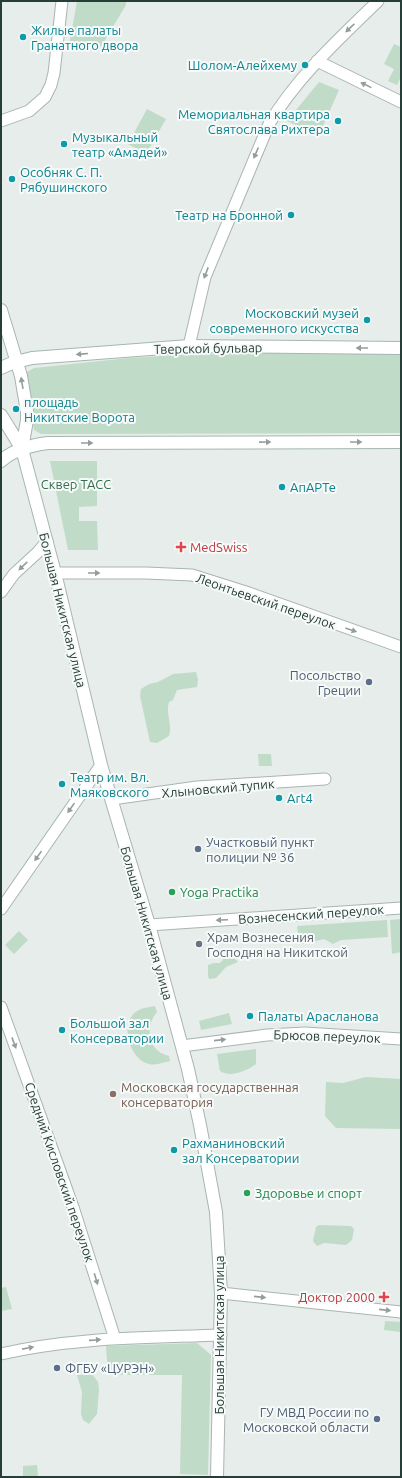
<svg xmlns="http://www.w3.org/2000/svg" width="402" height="1478" viewBox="0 0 402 1478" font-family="Ubuntu,sans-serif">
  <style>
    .green { fill: #c1dbc9 }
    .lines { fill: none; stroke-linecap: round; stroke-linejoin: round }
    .minor-casing { stroke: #a9b5b1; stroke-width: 13 }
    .tertiary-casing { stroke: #a9b5b1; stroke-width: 14 }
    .secondary-casing { stroke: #a5b7b2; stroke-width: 14 }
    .minor { stroke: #fff; stroke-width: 11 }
    .tertiary { stroke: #fff; stroke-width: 12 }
    .secondary { stroke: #fff; stroke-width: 12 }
    .oneway { fill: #939e9c }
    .culture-dot { fill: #0f9aa8; stroke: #f6faf8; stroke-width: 1.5 }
    .health-dot { fill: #e0444e; stroke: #f6faf8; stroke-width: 1.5 }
    .service-dot { fill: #5c6f8a; stroke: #f6faf8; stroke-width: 1.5 }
    .leisure-dot { fill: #2e9e5b; stroke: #f6faf8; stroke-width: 1.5 }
    .worship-dot { fill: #6b7280; stroke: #f6faf8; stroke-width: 1.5 }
    .education-dot { fill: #8d6e63; stroke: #f6faf8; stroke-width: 1.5 }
    .labels { text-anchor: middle; stroke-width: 4; stroke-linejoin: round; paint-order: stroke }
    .culture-label { font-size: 13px; fill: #0d838f; stroke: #f6faf8; text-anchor: start }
    .street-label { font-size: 13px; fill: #273d38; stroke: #f6faf8 }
    .park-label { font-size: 13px; fill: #356f4e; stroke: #f6faf8 }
    .health-label { font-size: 13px; fill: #be3a42; stroke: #f6faf8; text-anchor: start }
    .service-label { font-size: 13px; fill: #4e5e75; stroke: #f6faf8; text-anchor: end }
    .leisure-label { font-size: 13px; fill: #27864d; stroke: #f6faf8; text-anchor: start }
    .worship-label { font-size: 13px; fill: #5b616d; stroke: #f6faf8; text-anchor: start }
    .education-label { font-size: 13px; fill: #785e54; stroke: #f6faf8; text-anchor: start }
  </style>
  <rect width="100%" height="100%" fill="#e6edea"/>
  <path class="green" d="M77,1H126V5L99,50L69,46Z
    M394,44L401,47V77L397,85L388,81L394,69L384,64Z
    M319,82L339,90L319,135L287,121Z
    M147,109L166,119L146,154L128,144Z
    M260,353L401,354V433L41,434L34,430L26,376L27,372L34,368L129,358L176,355Z
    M50,461H97V506L79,507V521H97L98,550H68Z
    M196,672L198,680L197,687L177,690L173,700L169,702C165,713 173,725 169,736L157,743L150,742L140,696L141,689L149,684L158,682L173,674Z
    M258,754H271L272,766H259Z
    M401,919V952L392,954L390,920Z
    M387,920L388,937L341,940L333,944L324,939L302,944L299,943L297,926Z
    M19,931L28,940L14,954L5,945Z
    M222,955C228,956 235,957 238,962L226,967L216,978L209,979L208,976V965L214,963H220L223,960Z
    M155,1006L157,1012C144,1027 148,1052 169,1056L170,1061C164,1062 155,1066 149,1064C129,1060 119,1022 137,1011C142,1008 150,1007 155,1006Z
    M229,1013L232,1024L201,1030L199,1021Z
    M256,1049V1064C247,1071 230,1078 220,1071L217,1054Z
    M366,1077L401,1079V1129L336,1128L325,1116L326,1082L343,1083Z
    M319,1225L351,1226L354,1229L352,1240L346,1245L324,1243L317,1246L313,1241L316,1227Z
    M6,1287L12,1309L1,1311V1288Z
    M385,1321L401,1322V1332L384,1330Z
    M197,1343L211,1355L208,1475L180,1474L182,1375H108L106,1346Z
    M92,1374L98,1382L99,1389L97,1414L89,1424L83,1420L81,1414L82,1392L77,1375Z
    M37,1465L38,1477H23V1466Z"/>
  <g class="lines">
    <defs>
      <path id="minor" d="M317,61L401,102
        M1,121L29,111L45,97L51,85L54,73L62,1
        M189,346L205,277L269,124C297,77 339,39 378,1
        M55,573H146L192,575L249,593L401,647
        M1,592L14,574L38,552L47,541
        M112,799L197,787L325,779
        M1,909L101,765
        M149,925L401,908
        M1,1007L73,1207L115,1339
        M182,1046L267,1035L305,1033L401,1039
        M221,1293L401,1312
        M1,1354C73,1337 147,1338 221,1335"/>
      <path id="tertiary" d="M1,310L21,376L27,412V420L22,449
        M1,415L22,449L55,573L101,765L149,925L188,1069L200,1125L216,1212L221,1293L217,1477"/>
      <path id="secondary" d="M1,368L12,363L32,358L189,346L401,348
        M1,461C13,450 32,445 48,443L401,442"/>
    </defs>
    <use href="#minor" class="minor-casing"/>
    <use href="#tertiary" class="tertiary-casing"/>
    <use href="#secondary" class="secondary-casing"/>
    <use href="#minor" class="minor"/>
    <use href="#tertiary" class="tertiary"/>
    <use href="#secondary" class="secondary"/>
  </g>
  <defs><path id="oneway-solid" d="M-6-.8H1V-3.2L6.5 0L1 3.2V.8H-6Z"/></defs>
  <g class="oneway">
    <use href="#oneway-solid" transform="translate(350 28) rotate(137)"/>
    <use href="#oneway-solid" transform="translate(366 85) rotate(-154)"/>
    <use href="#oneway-solid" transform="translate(256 153) rotate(113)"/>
    <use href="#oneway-solid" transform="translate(206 273) rotate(111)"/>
    <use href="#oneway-solid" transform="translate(362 348) rotate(-180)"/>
    <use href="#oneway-solid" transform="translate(82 354) rotate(175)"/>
    <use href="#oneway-solid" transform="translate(22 383) rotate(-100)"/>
    <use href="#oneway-solid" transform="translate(265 442) rotate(-1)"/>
    <use href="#oneway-solid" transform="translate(356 442)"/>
    <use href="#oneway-solid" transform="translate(87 443)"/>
    <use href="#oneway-solid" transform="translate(23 566) rotate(136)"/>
    <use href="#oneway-solid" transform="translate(94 573)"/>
    <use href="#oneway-solid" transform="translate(351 630) rotate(19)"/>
    <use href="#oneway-solid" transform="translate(71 808) rotate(125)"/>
    <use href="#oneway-solid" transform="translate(38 856) rotate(125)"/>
    <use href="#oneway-solid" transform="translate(222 920) rotate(177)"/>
    <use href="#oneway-solid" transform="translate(220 1040) rotate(-6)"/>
    <use href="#oneway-solid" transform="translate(14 1043) rotate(70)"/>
    <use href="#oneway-solid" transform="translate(96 1279) rotate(73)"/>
    <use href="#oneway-solid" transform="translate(260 1297) rotate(6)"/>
    <use href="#oneway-solid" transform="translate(385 1310) rotate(6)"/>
    <use href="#oneway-solid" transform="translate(95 1340) rotate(-4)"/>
    <use href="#oneway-solid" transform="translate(28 1348) rotate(-11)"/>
  </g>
  <g class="culture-dot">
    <circle cx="23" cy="37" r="4"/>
    <circle cx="305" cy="65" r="4"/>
    <circle cx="338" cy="121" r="4"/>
    <circle cx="64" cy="144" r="4"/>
    <circle cx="12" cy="179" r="4"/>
    <circle cx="291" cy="215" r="4"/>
    <circle cx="367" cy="320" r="4"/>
    <circle cx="16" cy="409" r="4"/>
    <circle cx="282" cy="487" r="4"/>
    <circle cx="62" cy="784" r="4"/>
    <circle cx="279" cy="798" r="4"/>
    <circle cx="250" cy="1016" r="4"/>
    <circle cx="62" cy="1030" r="4"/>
    <circle cx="174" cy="1150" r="4"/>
  </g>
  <g class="health-dot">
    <path d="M179 541h4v4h4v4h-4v4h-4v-4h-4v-4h4z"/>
    <path d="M382 1291h4v4h4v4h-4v4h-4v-4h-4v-4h4z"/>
  </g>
  <g class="service-dot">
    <circle cx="369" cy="682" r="4"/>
    <circle cx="198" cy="849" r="4"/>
    <circle cx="57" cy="1368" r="4"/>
    <circle cx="377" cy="1419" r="4"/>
  </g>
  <g class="leisure-dot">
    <circle cx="172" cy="892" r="4"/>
    <circle cx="247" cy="1193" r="4"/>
  </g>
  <circle class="worship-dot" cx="199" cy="944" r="4"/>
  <circle class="education-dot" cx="113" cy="1094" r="4"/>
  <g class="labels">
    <g class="culture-label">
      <text x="31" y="35">Жилые палаты<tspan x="31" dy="15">Гранатного двора</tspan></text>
      <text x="297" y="70" text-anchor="end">Шолом-Алейхему</text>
      <text x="330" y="119" text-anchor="end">Мемориальная квартира<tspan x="330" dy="15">Святослава Рихтера</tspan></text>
      <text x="72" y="142">Музыкальный<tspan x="72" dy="15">театр «Амадей»</tspan></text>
      <text x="20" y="177">Особняк С. П.<tspan x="20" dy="15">Рябушинского</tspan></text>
      <text x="283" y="220" text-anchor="end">Театр на Бронной</text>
      <text x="359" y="318" text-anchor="end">Московский музей<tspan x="359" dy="15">современного искусства</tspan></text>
      <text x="24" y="407">площадь<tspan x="24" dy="15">Никитские Ворота</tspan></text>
      <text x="290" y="492">АпАРТе</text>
      <text x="70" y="782">Театр им. Вл.<tspan x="70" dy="15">Маяковского</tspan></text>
      <text x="287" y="803">Art4</text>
      <text x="258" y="1021">Палаты Арасланова</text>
      <text x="70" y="1028">Большой зал<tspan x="70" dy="15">Консерватории</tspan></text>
      <text x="182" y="1148">Рахманиновский<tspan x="182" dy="15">зал Консерватории</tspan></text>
    </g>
    <g class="street-label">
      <text transform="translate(208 348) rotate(-1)" y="5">Тверской бульвар</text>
      <text transform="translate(266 601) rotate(19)" y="5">Леонтьевский переулок</text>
      <text transform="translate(63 610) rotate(76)" y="5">Большая Никитская улица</text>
      <text transform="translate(218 788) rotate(-5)" y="5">Хлыновский тупик</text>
      <text transform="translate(311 914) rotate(-4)" y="5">Вознесенский переулок</text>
      <text transform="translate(147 923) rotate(74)" y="5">Большая Никитская улица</text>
      <text transform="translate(327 1036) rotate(2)" y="5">Брюсов переулок</text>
      <text transform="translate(60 1172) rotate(71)" y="5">Средний Кисловский переулок</text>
      <text transform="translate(219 1335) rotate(-90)" y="5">Большая Никитская улица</text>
    </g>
    <g class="park-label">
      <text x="76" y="489">Сквер ТАСС</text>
    </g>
    <g class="health-label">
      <text x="190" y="552">MedSwiss</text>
      <text x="375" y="1302" text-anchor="end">Доктор 2000</text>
    </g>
    <g class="service-label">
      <text x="361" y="680">Посольство<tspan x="361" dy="15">Греции</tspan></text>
      <text x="206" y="847" text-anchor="start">Участковый пункт<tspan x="206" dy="15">полиции № 36</tspan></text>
      <text x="65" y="1373" text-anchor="start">ФГБУ «ЦУРЭН»</text>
      <text x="369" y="1417">ГУ МВД России по<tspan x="369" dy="15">Московской области</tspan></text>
    </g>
    <g class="leisure-label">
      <text x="180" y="897">Yoga Practika</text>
      <text x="255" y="1198">Здоровье и спорт</text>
    </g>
    <g class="worship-label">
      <text x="207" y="942">Храм Вознесения<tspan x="207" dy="15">Господня на Никитской</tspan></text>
    </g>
    <g class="education-label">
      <text x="121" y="1092">Московская государственная<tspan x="121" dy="15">консерватория</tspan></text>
    </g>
  </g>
  <rect width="402" height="1478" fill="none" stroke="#273d38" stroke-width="4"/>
</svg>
